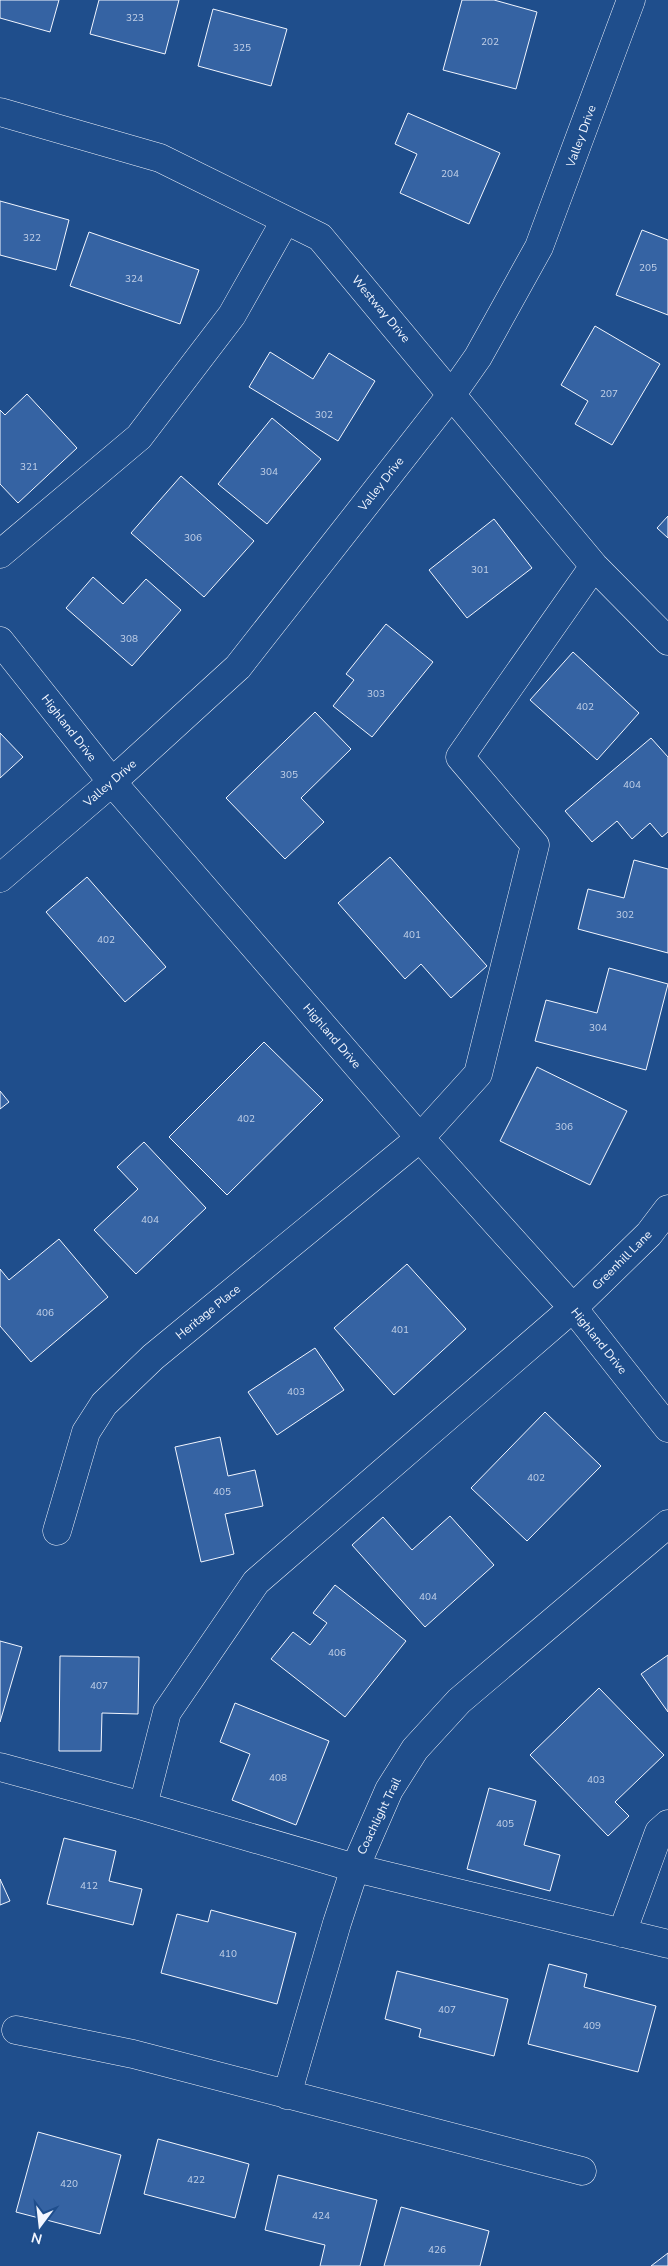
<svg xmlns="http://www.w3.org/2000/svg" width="668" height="2266" viewBox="0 0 668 2266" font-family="'Nunito Sans',sans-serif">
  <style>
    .building { fill: #3563a3; stroke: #f2f6ff }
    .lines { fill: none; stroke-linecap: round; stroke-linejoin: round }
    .minor-casing { stroke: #f2f6ff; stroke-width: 29 }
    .minor { stroke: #1f4e8c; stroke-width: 28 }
    .labels { text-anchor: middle; stroke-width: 4; stroke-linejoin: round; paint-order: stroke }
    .number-label { font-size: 10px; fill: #c3d1e8 }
    .street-label { font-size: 12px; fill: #f2f6ff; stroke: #1f4e8c }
  </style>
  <rect width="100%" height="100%" fill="#1f4e8c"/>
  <path class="building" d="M0,0H59L50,32L0,18Z
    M99,0H179L165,54L90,34Z
    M462,0H494L537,12L516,89L443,70Z
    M213,9L287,29L271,86L198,66Z
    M408,113L500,153L469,224L400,193L417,154L395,144Z
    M0,201L69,220L56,270L0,255Z
    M642,230L668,240V315L616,295Z
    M89,232L199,270L180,324L70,286Z
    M595,326L660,364L612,445L575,424L588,401L561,385Z
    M270,352L313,379L329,353L375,381L338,441L249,387Z
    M27,394L77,448L18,503L0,484V410L5,415Z
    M272,418L321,459L267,524L218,484Z
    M181,476L254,541L204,597L131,533Z
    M668,516V538L657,528Z
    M494,519L532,568L467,618L429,570Z
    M93,577L123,604L146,579L181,610L132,666L66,608Z
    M386,624L433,662L372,737L333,706L354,680L346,674Z
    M573,652L639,713L597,760L530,700Z
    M315,712L351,749L301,798L324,822L285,859L226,798Z
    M0,733L23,757L0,778Z
    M651,738L668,757V832L662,837L650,823L632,839L617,821L592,842L565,811Z
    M390,857L487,966L451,998L421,964L405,979L338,903Z
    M634,860L668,869V953L578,929L588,889L624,898Z
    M87,877L166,967L125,1002L46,912Z
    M609,968L668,984L646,1070L535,1041L546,1000L597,1013Z
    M264,1042L323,1100L227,1195L169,1137Z
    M537,1067L627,1111L590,1185L500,1141Z
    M0,1091L9,1102L0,1109Z
    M144,1142L206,1208L136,1274L94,1230L138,1189L117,1167Z
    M59,1239L108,1297L31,1362L0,1326V1269L9,1280Z
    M407,1264L466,1329L394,1395L334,1328Z
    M315,1348L344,1390L277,1435L248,1392Z
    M545,1412L601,1466L527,1541L471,1488Z
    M220,1437L228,1476L255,1470L263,1506L225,1514L234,1554L201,1562L175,1447Z
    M450,1516L494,1565L425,1627L352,1545L383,1517L412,1550Z
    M335,1585L406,1641L345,1717L271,1659L293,1632L310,1645L327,1623L313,1613Z
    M0,1641L22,1647L0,1722Z
    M668,1655V1712L641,1674Z
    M60,1656L139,1657L138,1714L102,1713L101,1751H59Z
    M599,1688L664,1755L615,1802L629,1816L608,1836L530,1755Z
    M235,1703L329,1741L296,1825L232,1800L250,1754L220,1742Z
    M489,1788L536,1801L524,1845L560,1855L550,1891L467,1869Z
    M64,1838L116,1851L109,1881L142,1889L133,1925L47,1904Z
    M0,1879L10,1901L0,1905Z
    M211,1910L296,1933L277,2004L161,1973L177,1914L208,1922Z
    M549,1964L587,1974L584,1987L656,2006L638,2072L528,2044Z
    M397,1971L508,1999L494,2056L419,2037L421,2029L385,2019Z
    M38,2132L121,2155L100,2234L16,2212Z
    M158,2139L249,2164L235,2218L144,2194Z
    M278,2175L377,2200L360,2266H320L325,2245L265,2230Z
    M401,2207L489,2231L480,2266H384Z
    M668,2253V2266H651Z"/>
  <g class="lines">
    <defs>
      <path id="minor" d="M0,112L160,158L320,237L594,566L668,641
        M0,554L139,437L232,315L285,221
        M0,641L112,782L420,1138L573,1308L668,1428
        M0,878L112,782L238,667L452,394L478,357L539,247L631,0
        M57,1531L86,1432L104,1404L153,1357L420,1138L478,1074L535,845L460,757L594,566
        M0,1767L143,1806L167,1712L256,1582L573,1308L649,1234L668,1209
        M143,1806L355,1868L668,1944
        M622,1933L659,1832L668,1824
        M16,2030L133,2054L582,2171
        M287,2095L337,1923L355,1868L389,1790L415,1749L459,1701L668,1524"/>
    </defs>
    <use href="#minor" class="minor-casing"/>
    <use href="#minor" class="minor"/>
  </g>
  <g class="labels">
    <g class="number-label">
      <text x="135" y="21">323</text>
      <text x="490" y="45">202</text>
      <text x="242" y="51">325</text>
      <text x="450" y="177">204</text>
      <text x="32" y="241">322</text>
      <text x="648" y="271">205</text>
      <text x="134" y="282">324</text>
      <text x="609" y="397">207</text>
      <text x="324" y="418">302</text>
      <text x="29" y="470">321</text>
      <text x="269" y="475">304</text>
      <text x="193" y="541">306</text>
      <text x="480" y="573">301</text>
      <text x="129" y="642">308</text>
      <text x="376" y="697">303</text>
      <text x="585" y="710">402</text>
      <text x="289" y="778">305</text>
      <text x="632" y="788">404</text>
      <text x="625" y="918">302</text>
      <text x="412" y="938">401</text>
      <text x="106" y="943">402</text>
      <text x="598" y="1031">304</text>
      <text x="246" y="1122">402</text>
      <text x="564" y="1130">306</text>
      <text x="150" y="1223">404</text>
      <text x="45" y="1316">406</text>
      <text x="400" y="1333">401</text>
      <text x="296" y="1395">403</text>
      <text x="536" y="1481">402</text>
      <text x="222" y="1495">405</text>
      <text x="428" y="1600">404</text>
      <text x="337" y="1656">406</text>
      <text x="99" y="1689">407</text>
      <text x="278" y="1781">408</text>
      <text x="596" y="1783">403</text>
      <text x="505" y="1827">405</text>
      <text x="89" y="1889">412</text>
      <text x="228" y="1957">410</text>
      <text x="447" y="2013">407</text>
      <text x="592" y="2029">409</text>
      <text x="196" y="2183">422</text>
      <text x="69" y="2187">420</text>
      <text x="321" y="2219">424</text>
      <text x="437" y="2253">426</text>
    </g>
    <g class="street-label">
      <text transform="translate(581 136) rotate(-70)" y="4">Valley Drive</text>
      <text transform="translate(381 309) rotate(50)" y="4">Westway Drive</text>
      <text transform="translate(381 484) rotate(-52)" y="4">Valley Drive</text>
      <text transform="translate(69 728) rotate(52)" y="4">Highland Drive</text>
      <text transform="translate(110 783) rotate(-41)" y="4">Valley Drive</text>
      <text transform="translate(332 1036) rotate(49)" y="4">Highland Drive</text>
      <text transform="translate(622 1260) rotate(-45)" y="4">Greenhill Lane</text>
      <text transform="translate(208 1312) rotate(-39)" y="4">Heritage Place</text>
      <text transform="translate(599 1341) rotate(51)" y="4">Highland Drive</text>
      <text transform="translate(379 1816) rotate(-64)" y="4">Coachlight Trail</text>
    </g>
  </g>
  <g transform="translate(40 2226) rotate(195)" stroke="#1f4e8c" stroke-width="4" paint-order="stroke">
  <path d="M0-4L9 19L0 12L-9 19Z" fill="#f2f6ff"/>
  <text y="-8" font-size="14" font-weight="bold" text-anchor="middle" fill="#f2f6ff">N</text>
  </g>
</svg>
